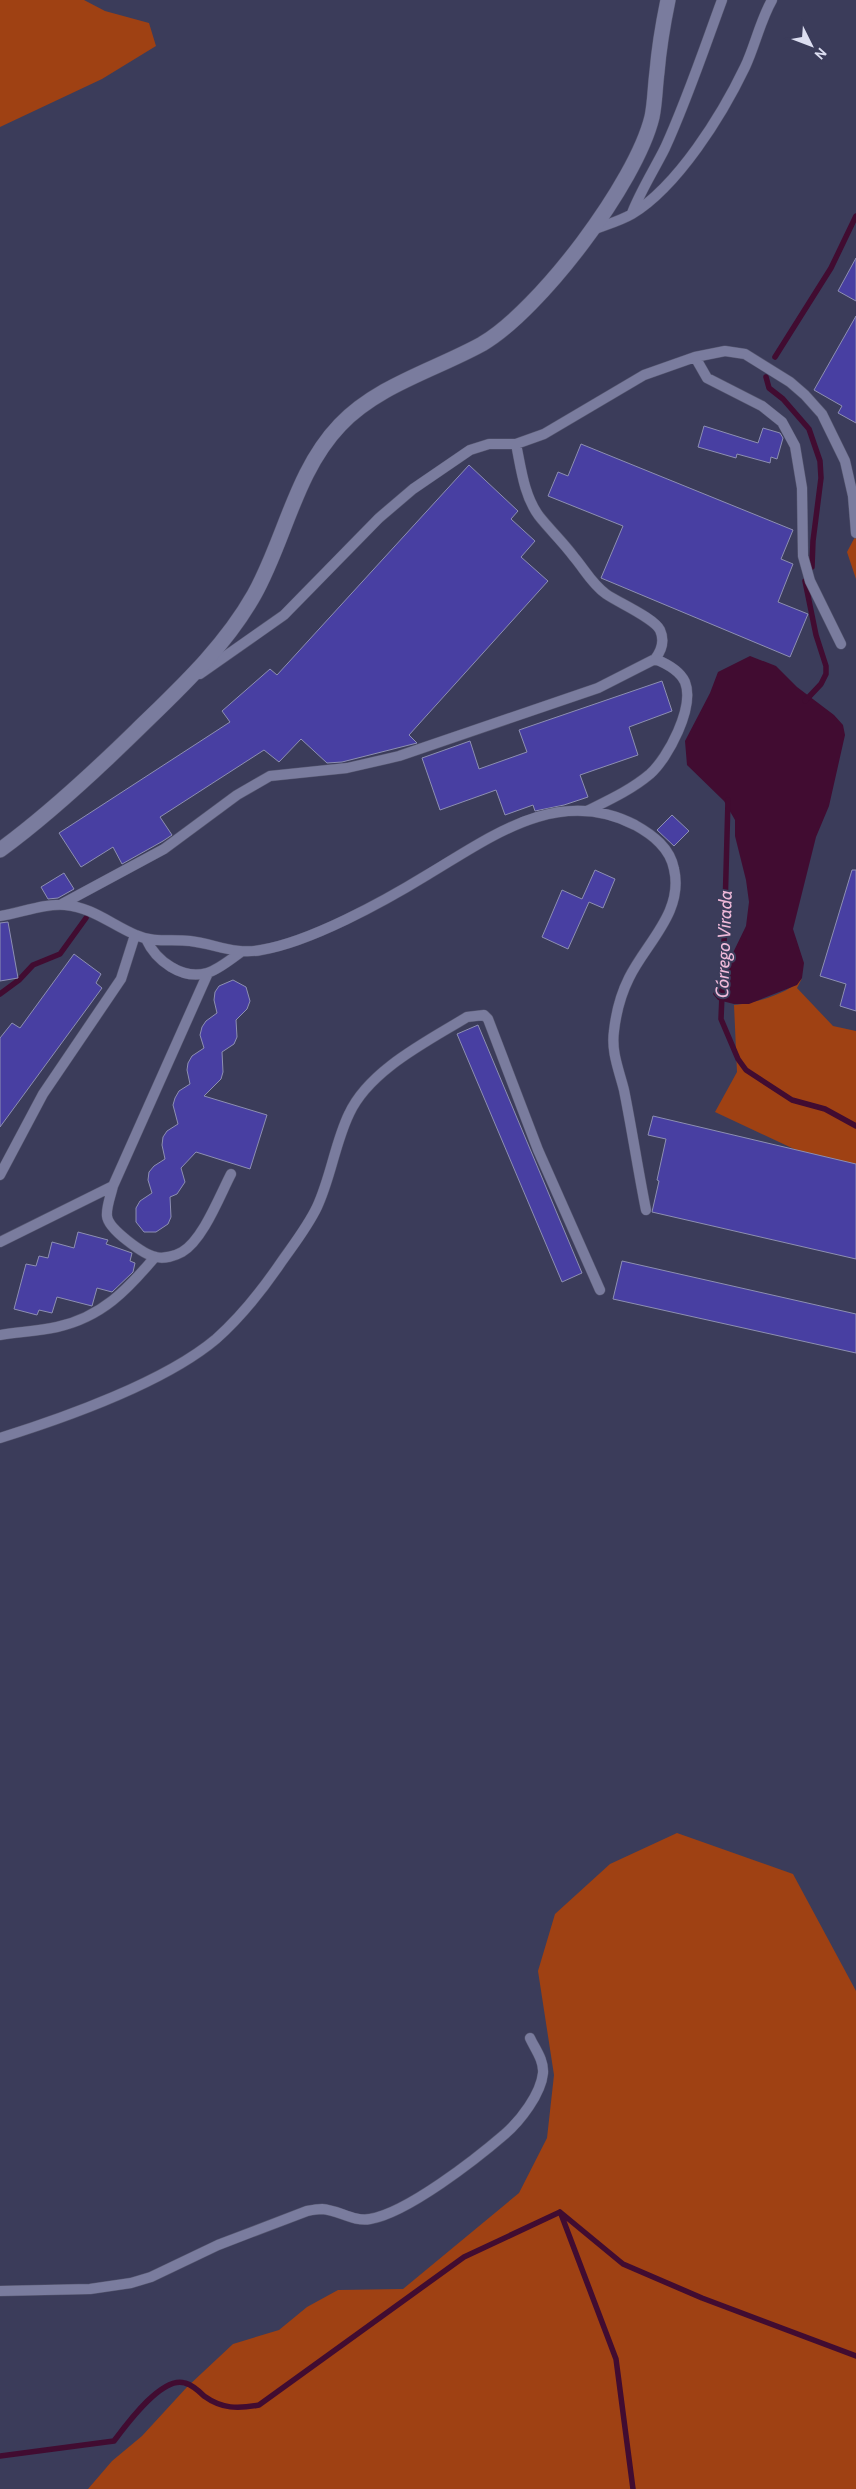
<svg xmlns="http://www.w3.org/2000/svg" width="856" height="2489" viewBox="0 0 856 2489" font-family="Cabin,sans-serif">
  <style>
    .green { fill: #9f4113 }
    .water { fill: #410c31 }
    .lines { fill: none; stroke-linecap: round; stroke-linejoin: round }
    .stream { stroke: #410c31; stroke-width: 5.5 }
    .building { fill: #483fa2; stroke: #8d8fb2 }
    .service-casing { stroke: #565770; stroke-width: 11 }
    .tertiary-casing { stroke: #565770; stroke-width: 16 }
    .service { stroke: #7a7c9e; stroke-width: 10 }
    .tertiary { stroke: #7a7c9e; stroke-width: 15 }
    .labels { text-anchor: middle; stroke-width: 4; stroke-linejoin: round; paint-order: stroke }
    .water-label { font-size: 18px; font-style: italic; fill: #f0bada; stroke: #3b3c5a }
  </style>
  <rect width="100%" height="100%" fill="#3b3c5a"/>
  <path class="green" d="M0,0H84L105,11L149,23L156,46L102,79L0,127Z
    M856,535V579L847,552Z
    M802,978L797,988L833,1026L856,1031V1178L715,1112L737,1072L734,1005C753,1004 791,993 802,978Z
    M677,1833L793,1874L856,1991V2489H88L112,2461L142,2436L187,2387L233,2344L279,2330L307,2307L338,2290L403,2289L519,2193L547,2138L554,2075L538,1971L555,1914L610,1864Z"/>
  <path class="water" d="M750,656L776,666L797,687L834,715L843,725L845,735L829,806L816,837L793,929L804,963L802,978L797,985L749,1004H734L718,1000L713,994L746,926L749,902L746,880L735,836V820L724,801L687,765L685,741L710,693L718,672Z"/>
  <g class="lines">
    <path class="stream" d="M775,357L831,268L856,216
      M766,377L769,388L783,399L809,429L820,461L821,478L813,541L812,567
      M805,701L821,684L826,674V666L816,635L805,581
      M723,981L728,800
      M0,994L19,980L33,965L60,954L86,918
      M722,995L721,1019L738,1059L746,1070L792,1100L825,1109L856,1126
      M560,2212L623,2264L702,2298L856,2356
      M561,2214L616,2359L633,2489
      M0,2456L114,2441C126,2425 162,2375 185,2383C192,2385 199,2391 204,2396C222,2409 238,2409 259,2405L464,2257L560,2212"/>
  </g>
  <path class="building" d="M856,258V301L838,291Z
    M856,316V423L838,413L842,406L814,390Z
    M704,426L758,443L763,428L780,433L783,438L777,459L771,457L770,463L737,454L736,458L698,447Z
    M581,444L793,530L781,559L793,564L778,602L808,614L790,657L601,578L623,526L548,496L558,472L568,476Z
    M469,465L518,511L511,519L535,541L521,557L548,581L409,735L417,743L342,762L327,763L301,739L279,762L264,750L160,817L172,835L163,841L122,864L113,847L81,867L59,833L230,722L222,711L270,669L277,675Z
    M662,681L672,711L629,727L638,755L580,775L588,797L564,805L535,811L533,805L505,815L496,790L440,810L422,758L470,741L479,769L527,752L519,730Z
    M672,815L689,831L674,846L657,830Z
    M595,870L615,879L603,908L589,902L568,949L542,937L562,890L582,899Z
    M852,870H856V1011L840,1006L846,984L820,976Z
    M64,873L74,889L58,898L48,899L41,887Z
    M8,922L18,978L0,981V923Z
    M74,954L101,974L96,983L102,988L0,1127V1038L12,1023L20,1028Z
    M233,980L246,987L250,1001L247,1009L236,1020L237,1037L234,1044L222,1052L223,1072L221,1079L204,1096L267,1115L250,1169L196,1152L181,1168L185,1182L177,1194L170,1197L171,1217L168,1224L156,1232H144L136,1222V1208L140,1201L152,1193L148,1180L149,1172L154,1166L165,1159L162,1145L163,1137L167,1131L178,1124L173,1105L175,1098L179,1091L190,1084L187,1070L188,1063L192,1056L204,1048L200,1035L202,1027L206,1021L217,1013L214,1000L215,992L219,986Z
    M478,1025L582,1273L562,1282L457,1034Z
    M653,1116L856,1164V1259L652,1212L659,1181L657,1180L666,1139L648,1135Z
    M78,1232L108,1240L106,1244L132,1253L130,1261L135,1263L133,1272L112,1292L97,1288L92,1306L57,1297L52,1313L39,1310L37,1315L14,1309L26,1264L36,1266L39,1256L48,1258L52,1242L74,1248Z
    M622,1261L856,1314V1353L613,1299Z"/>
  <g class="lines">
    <defs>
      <path id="service" d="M632,213C641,190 654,170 665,148C687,100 704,49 722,0
        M593,230C605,225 620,221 632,214C678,186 722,115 745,67C755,46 760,21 772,0
        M695,357L707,378L762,406L782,422L795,446L802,488L803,556L810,581L841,644
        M200,674L284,615L379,518L413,489L470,450L489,444H516L544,434L644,375L695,357L725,351L745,354L790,382L805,395L822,414L845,461L853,496L856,533
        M587,811C609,800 631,790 650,774C668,758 695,707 685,682C680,671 665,663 655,659
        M62,904L164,849L237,795L270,776L347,768L399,756L598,688L655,659C662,650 665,641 660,630C654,618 619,603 606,594C592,584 585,570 574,557C563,542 550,530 539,516C524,496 521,468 516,444
        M0,916C20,913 45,903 65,905C92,907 112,925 136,935C153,943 172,939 190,941C215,944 235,955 261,950C310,942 383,902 427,875C491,837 558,785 635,825C653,835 670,848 674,869C684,912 646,943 629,978C621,994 616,1013 614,1031C611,1052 619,1070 624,1090C632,1130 638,1170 646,1210
        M146,939C156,961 182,980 207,973C218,970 231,959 241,952
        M208,973L113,1186C111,1195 106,1207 107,1216C108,1229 144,1255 156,1257C164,1259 175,1256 182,1252C203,1240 220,1195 231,1174
        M0,1175L43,1094L121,979L135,935
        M0,1242L113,1186
        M0,1335C19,1332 38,1331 57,1327C102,1317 127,1290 155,1257
        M0,1438C64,1418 165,1382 216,1339C242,1316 263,1289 282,1261C294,1244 308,1226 317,1207C331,1177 335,1143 349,1114C369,1070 428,1041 467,1017L484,1015L488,1019L538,1150L600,1290
        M0,2291L90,2289L131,2283L151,2277L218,2245L307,2211C312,2210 317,2209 322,2209C339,2210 353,2222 370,2219C407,2213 476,2159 505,2134C520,2121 541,2094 543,2073C544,2060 535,2049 530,2038"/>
      <path id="tertiary" d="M0,850C48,815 93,773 136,731C179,689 224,648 254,595C285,540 295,472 340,425C378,385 435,370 482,344C540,310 636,183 652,117C655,103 655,87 657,72C659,48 663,24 668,0"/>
    </defs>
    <use href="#service" class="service-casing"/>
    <use href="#tertiary" class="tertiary-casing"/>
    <use href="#service" class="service"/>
    <use href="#tertiary" class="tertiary"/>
  </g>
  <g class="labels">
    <g class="water-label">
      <text transform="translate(724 944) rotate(-88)" y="6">Córrego Virada</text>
    </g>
  </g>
  <g transform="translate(811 45) rotate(132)" stroke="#3b3c5a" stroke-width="4" paint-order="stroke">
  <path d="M0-4L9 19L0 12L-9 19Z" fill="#dcdef1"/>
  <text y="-8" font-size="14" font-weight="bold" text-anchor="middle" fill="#dcdef1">N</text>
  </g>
</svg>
